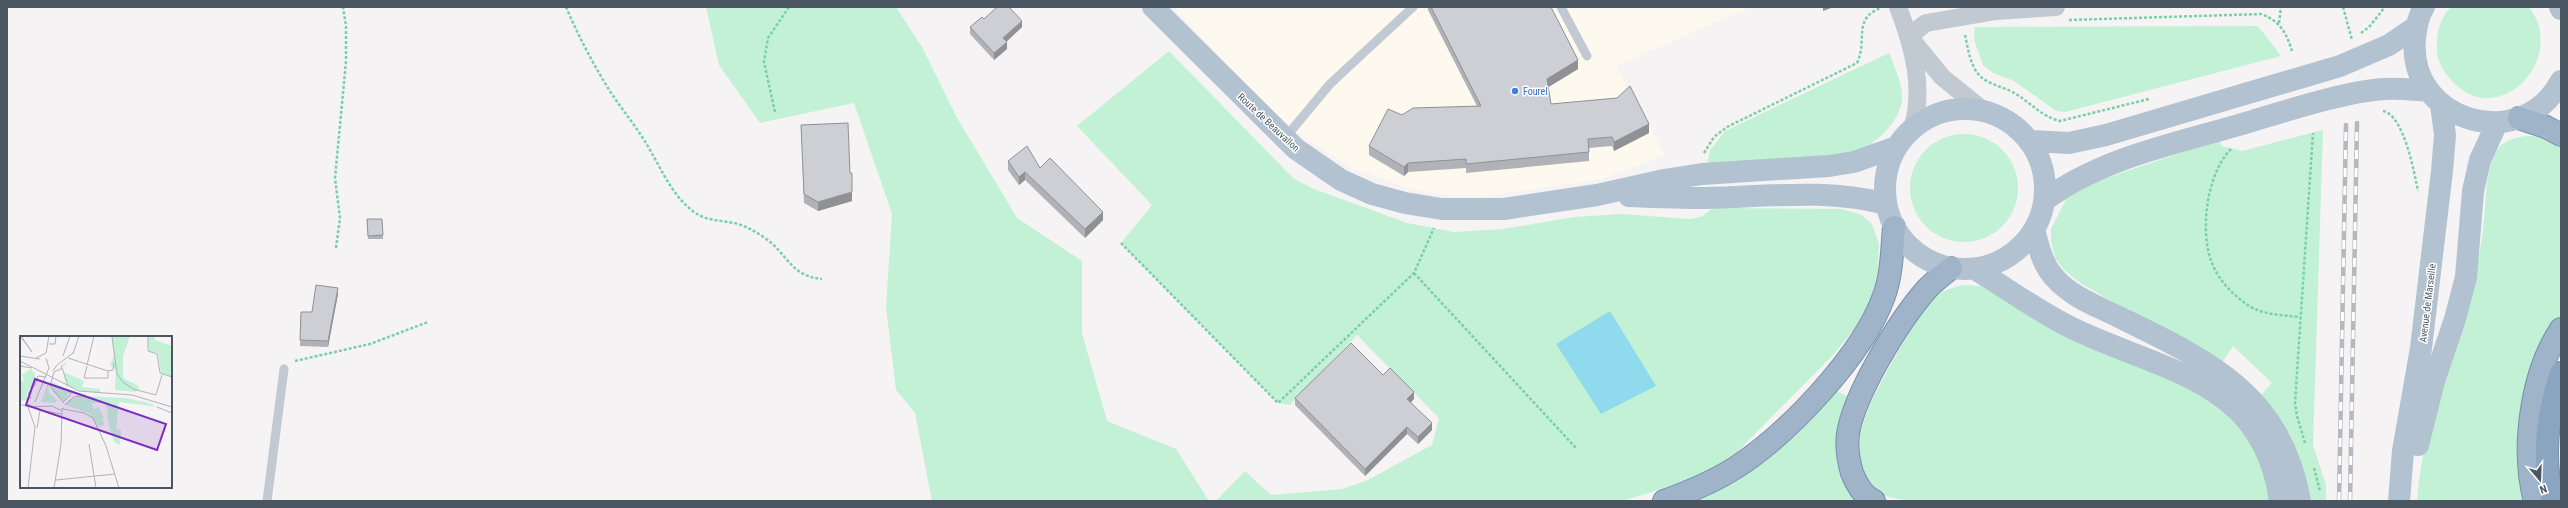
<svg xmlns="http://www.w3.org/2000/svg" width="2568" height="508" viewBox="0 0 2568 508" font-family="'Roboto Condensed',sans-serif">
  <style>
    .commercial { fill: #fdf9ef }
    .green { fill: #c3f1d5 }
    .water { fill: #90daee }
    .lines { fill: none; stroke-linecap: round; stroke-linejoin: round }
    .trunk-casing { stroke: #7690ad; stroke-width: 24 }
    .motorway-casing { stroke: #7690ad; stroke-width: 24 }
    .path { stroke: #7ad0a6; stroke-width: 2.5; stroke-dasharray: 3 2; stroke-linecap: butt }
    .service { stroke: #c1cad2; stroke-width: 9 }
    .minor { stroke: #c1cad2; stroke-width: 18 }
    .primary { stroke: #b3c2d1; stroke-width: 22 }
    .trunk { stroke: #9fb4c9; stroke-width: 22 }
    .motorway { stroke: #8ba5c1; stroke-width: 22 }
    .rail-casing { stroke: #b5b8bd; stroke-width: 4.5 }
    .rail { stroke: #fff; stroke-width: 3; stroke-dasharray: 9; stroke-linecap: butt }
    .wall { fill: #b0b2b7 }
    .shaded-wall { fill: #909195 }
    .building { fill: #cdcfd5; stroke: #909195 }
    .shop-dot { fill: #3f7fe0; stroke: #fff; stroke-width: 1.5 }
    .labels { text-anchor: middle; stroke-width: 3; stroke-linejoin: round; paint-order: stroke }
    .shop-label { font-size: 10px; fill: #366cbe; stroke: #fff; text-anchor: start }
    .street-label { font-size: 10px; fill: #4a5661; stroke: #fff }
    .inset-road { fill: none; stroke: #b1b4b9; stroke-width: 1 }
    .view { fill: #7b2cbf; fill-opacity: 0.15; stroke: #7b2cbf; stroke-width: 2 }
    .inset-edge { fill: none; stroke: #4a5661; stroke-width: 2 }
  </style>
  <rect width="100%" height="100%" fill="#f5f3f3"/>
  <path class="commercial" d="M1173,7H1750L1616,66L1665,155L1602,179L1484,196L1444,195L1408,188L1352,168L1281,122Z"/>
  <path class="green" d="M706,7H896L922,47L956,116L1017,218L1082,261V333L1107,421L1176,449L1209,501H932L915,413L896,390L886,307L892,214L854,103L760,123L719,65Z
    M2451,7H2529C2568,57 2501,130 2454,83C2446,75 2438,64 2437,52C2436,36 2439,19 2451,7Z
    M2258,26L2281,56L2065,112L2056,111L2014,81L1993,73L1983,65L1974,40L1975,27Z
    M1169,51L1294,179L1314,189L1407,223L1454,232L1503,229L1575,217L1622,214L1689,219L1701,217L1713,208L1841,209L1860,214L1872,224L1879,244L1878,270L1868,312L1834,354L1737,452L1698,478L1622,501H1216L1245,471L1271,495L1342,489L1366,481L1432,445L1439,418L1357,335L1290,405L1278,403L1121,243L1152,205L1077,126Z
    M1889,53C1894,66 1901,80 1902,94C1904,114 1884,137 1867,146C1857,152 1846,153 1835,155L1707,165L1710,150L1725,131Z
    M2323,130L2313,445L2326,485V501H2307L2259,397L2272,383L2233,346L2221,364L2082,284L2064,270L2055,258L2051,241V229L2068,195L2080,187L2219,140L2222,146L2242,151Z
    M1910 188a54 54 0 1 1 108 0a54 54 0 1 1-108 0Z
    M2525,136H2538L2561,148V317L2545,340L2527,501H2417C2424,407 2470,323 2483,231C2486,210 2485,167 2496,151C2503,141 2514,138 2525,136Z
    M1965,285L1981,286L1999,294L2208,392L2256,449L2273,501H1929C1916,500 1896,501 1884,495C1873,488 1858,468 1858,455C1858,439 1863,422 1869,407C1878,387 1918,313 1932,299C1943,290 1952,287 1965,285Z
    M1833,389L1849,397C1827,442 1839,458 1857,501H1688Z"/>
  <path class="water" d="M1610,311L1656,386L1601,414L1556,344Z"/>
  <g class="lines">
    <defs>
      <path id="trunk" d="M2519,118L2546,127L2561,135
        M1664,501C1689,492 1713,482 1735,468C1788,434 1863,355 1884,296C1892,274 1892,250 1894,227
        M1874,501C1863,496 1856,483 1852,473C1848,459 1846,448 1848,434C1854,394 1899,321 1926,290C1933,282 1943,275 1951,268
        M2535,501C2521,449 2531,374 2561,329"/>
      <path id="motorway" d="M2553,501C2542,458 2547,414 2561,373"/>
    </defs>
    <use href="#trunk" class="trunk-casing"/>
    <use href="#motorway" class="motorway-casing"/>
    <path class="path" d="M566,7C578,35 592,62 608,88C619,106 633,122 644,140C660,165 670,194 694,212C708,222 723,220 738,224C748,227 756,232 765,238C788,254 790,276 822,279
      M2343,7L2352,40
      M2069,20L2261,14C2280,21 2286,32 2292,51
      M2279,23L2281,7
      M2361,33L2369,27L2385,7
      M1965,35C1968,48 1970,66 1980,76C1989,85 2005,87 2016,94C2032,104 2041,116 2060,121L2149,99
      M2383,111C2404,115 2414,172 2418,191
      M775,112L764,62L768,38L789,7
      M2231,149C2207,173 2199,231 2212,263C2218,279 2231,293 2245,303C2260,315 2281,315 2300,317
      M1704,153L1714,137L1727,127L1857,63C1868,41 1852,18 1881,8
      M1121,243L1278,403L1414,273L1434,228
      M336,248L340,218L335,178L346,61V26L343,7
      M1414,273L1576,448
      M295,361L370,344L428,322
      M2305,443L2297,416L2295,403L2313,133
      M2314,468L2320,491"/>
    <path class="service" d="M1561,7L1587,56
      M1285,138L1330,84L1413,7
      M267,501L284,369"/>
    <path class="minor" d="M1898,7C1913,46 1925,88 1912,129
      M1909,36L1926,23L1996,11L2056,7
      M1912,40L1942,77L1983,110"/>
    <path class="primary" d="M1153,7L1296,149L1341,180L1372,194L1405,203L1442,209H1504L1597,195L1664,180L1702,174L1829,166L1854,162L1896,147
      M2424,7C2418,16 2416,28 2415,39C2407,122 2522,155 2561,81
      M2560,7L2561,9
      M1885 189a80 80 0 1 1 160 0a80 80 0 1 1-160 0Z
      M2030,141L2069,143L2106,135L2340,66L2389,45L2417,26
      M1629,196C1654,197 1679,198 1705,198C1766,197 1826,188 1886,204
      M2045,200C2101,158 2175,144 2242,124C2283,112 2342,92 2384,89C2399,88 2414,90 2429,91
      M2034,230C2039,247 2042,264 2054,277C2071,297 2097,306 2121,318C2209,361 2281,394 2300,501
      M1975,269C2008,289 2040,313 2074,329C2164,372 2264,380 2280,501
      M2418,445L2434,381L2455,319L2466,277L2473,191L2480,160L2497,123
      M2399,501L2403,451L2421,348L2442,171L2445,135L2441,104"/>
    <use href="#trunk" class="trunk"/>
    <use href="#motorway" class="motorway"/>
    <defs>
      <path id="rail" d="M2339,501L2346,125
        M2350,501L2357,123"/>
    </defs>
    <use href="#rail" class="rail-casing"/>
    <use href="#rail" class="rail"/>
  </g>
  <path class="wall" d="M1428,7H1551L1578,69L1548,87L1551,104L1649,133L1614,151L1612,146L1589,148V161L1466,173V168L1408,172L1404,176L1369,155V146L1402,115L1477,106L1428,10Z
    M984,19L1022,27L1006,42L1007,49L994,60L970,34V27Z
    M801,125L850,173L852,201L818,211L804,203Z
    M1008,161L1040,168L1103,220L1085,238L1025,180L1019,185L1008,170Z
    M367,219L383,235V239H368Z
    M338,294L328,347L300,346L301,312H312Z
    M1383,375L1414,399L1411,402L1432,430L1418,444L1407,434L1365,476L1295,405V398Z"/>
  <path class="shaded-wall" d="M1823,7H1834L1823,11Z
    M1022,21V27L1003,45V38Z
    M1007,42V49L994,60V53Z
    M1578,60V69L1547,88V79Z
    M1649,124V133L1614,151V142Z
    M1408,163V172L1404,176V167Z
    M1025,172V180L1019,185V177Z
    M852,192V201L818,211V202Z
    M1103,212V220L1085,238V229Z
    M338,288V294L328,347V341Z
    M1414,392V399L1407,406V399Z
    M1432,423V430L1418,444V437Z
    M1407,427V434L1365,476V469Z"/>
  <path class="building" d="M997,7H1009L1022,21L1003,38L1007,42L994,53L970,27L982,17L984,19Z
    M1431,7H1551L1578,60L1547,79L1551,104L1617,98L1630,86L1649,124L1614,142L1612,137L1588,139L1589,152L1466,164V159L1408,163L1404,167L1369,146L1388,109L1402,115L1413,108L1481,106Z
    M848,123L850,173H852V192L818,202L804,194L801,125Z
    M1027,146L1040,168L1050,158L1103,212L1085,229L1025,172L1019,177L1008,161Z
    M367,219H382L383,235L368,236Z
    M316,285L338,288L328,341L300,340L301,312H312Z
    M1351,343L1383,375L1390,368L1414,392L1407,399L1432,423L1418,437L1407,427L1365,469L1295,398Z"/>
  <circle class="shop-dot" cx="1515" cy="91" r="4"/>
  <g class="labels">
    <g class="shop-label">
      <text x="1523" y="95">Fourel</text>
    </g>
    <g class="street-label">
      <text transform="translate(1269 122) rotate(43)" y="4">Route de Beauvallon</text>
      <text transform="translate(2427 303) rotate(-83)" y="4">Avenue de Marseille</text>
    </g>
  </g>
  <g transform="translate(20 336)">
    <rect width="152" height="152" fill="#f5f3f3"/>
    <path d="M91,0H110L103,20V42L117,49L120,52L116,56L95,54L96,34L90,29L94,19ZM128,0H135V4L152,10V41L141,37L138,17L129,16ZM43,27H47L44,30V36L64,45L62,51L80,53V57L63,55L49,50L45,44ZM10,33L15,37V46L7,56V64L0,65L1,45H4L2,39ZM31,45L50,55L44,65L33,56ZM28,47L29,57L37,64L35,67L21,66ZM62,60L104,62L125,66L139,71L99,66L96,93L101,94L100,109L94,106L87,81L88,73L84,67H71L74,73L79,71L84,82L82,83L85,88L79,91L70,78L46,69L48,65Z" fill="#c3f1d5"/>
    <path class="inset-road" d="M1,0L12,16L1,1M92,0L97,38L103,46L113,53L136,59L142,39M128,0V15L137,18L140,37L152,41M29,8H35L36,0M53,18L59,0M0,20L20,23M43,20L50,0M16,22L26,17L29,0M48,22L88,35L93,34L94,27M0,25L59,55L112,59L152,71M42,29L41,33L34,36L30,50L44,67M67,29L74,0M0,30L12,32M67,30L64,42H88V35M42,32L48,50M33,35L37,29L53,17M11,63L8,57L15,49L18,40L26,41M15,66L29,32L26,22M43,66L51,58L47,53M0,68L8,71L15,91L8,152M45,69L54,61L66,59M8,71L32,70L40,74L44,72M137,71L152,77M43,73L64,77L73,82L86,110L99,152M17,92L20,74L41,78M69,108L76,152M36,144L95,138M34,152L41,108L42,74"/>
    <path class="view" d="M15,43L146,88L137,114L6,69Z"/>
    <rect width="152" height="152" class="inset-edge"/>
  </g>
  <rect width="2568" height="508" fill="none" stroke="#4a5661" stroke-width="16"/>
  <g transform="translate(2540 480) rotate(161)" stroke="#ffffff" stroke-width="3" paint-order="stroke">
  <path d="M0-3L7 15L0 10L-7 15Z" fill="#4a5661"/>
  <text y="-6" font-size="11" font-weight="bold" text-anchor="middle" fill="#4a5661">N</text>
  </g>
</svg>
